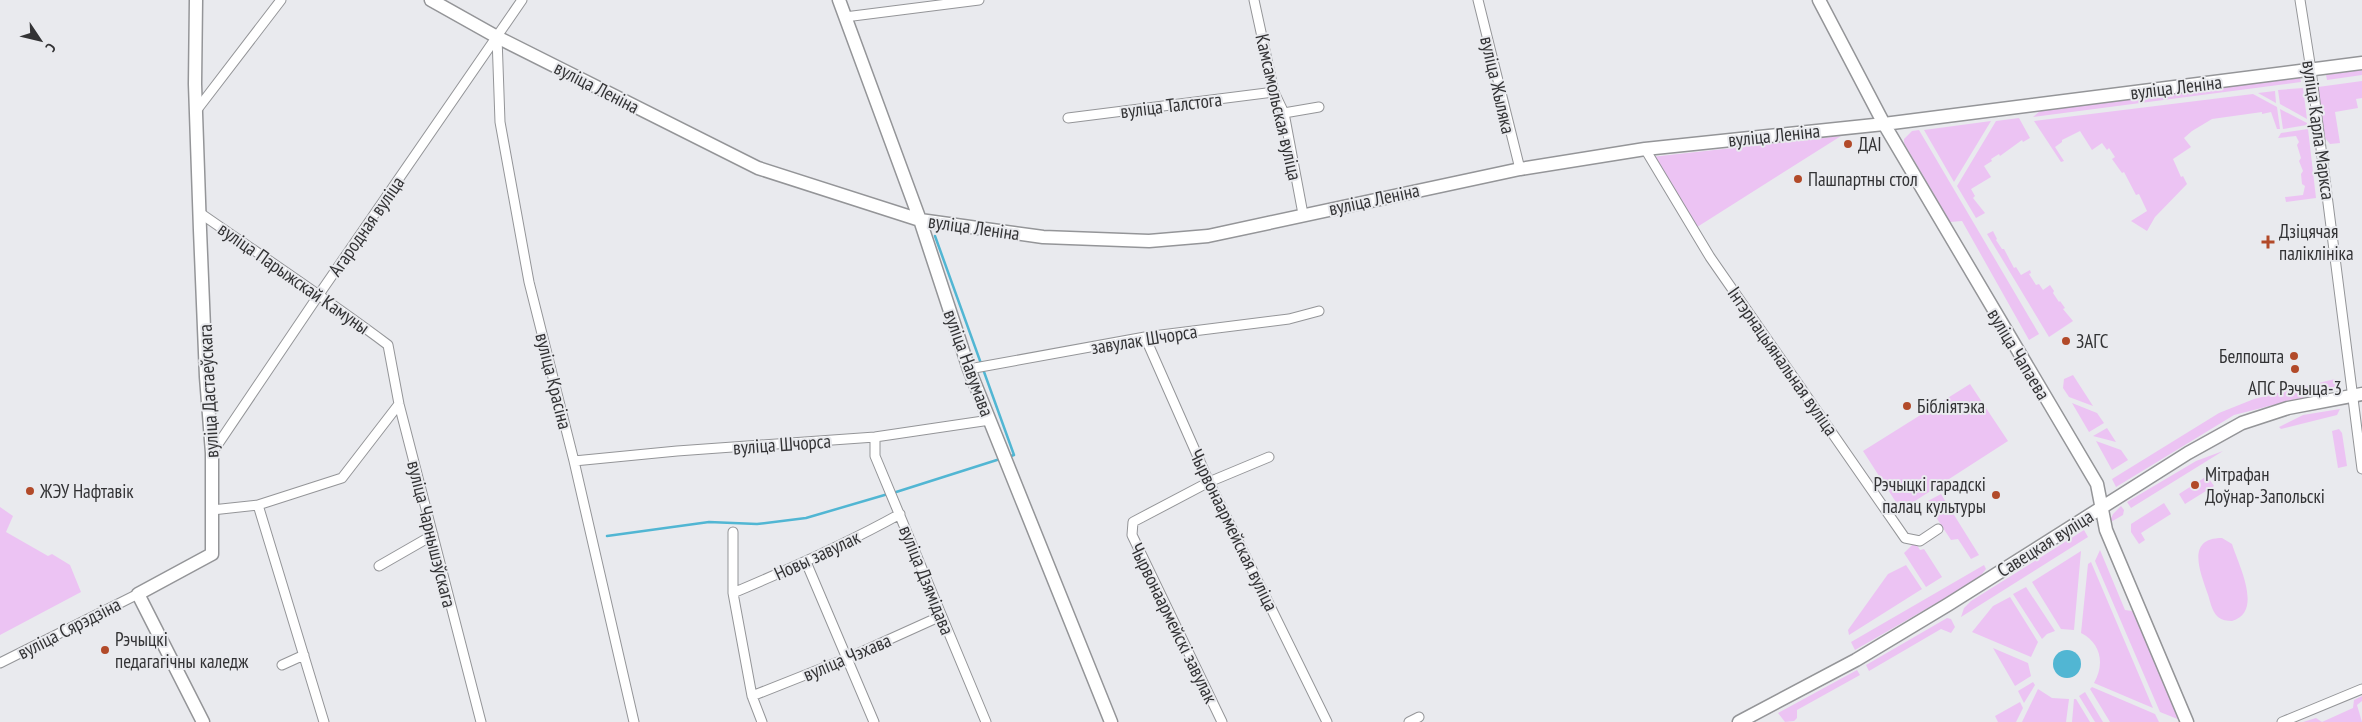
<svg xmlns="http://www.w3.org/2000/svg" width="2362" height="722" viewBox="0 0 2362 722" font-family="'PT Sans Narrow',sans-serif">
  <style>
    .green { fill: #ecc3f3 }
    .water { fill: #51b6d3 }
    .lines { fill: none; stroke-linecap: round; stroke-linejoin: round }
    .stream { stroke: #51b6d3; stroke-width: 2.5 }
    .street-casing { stroke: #949598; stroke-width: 11 }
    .secondary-casing { stroke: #949598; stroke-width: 15 }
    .street { stroke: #fff; stroke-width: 9 }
    .secondary { stroke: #fff; stroke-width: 12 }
    .poi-dot { fill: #b24a29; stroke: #e9eaee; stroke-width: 2 }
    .labels { text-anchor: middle; stroke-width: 4; stroke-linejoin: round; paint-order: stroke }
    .street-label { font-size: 19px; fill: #333335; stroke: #e9eaee }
    .poi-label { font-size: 19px; fill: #333335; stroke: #e9eaee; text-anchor: start }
  </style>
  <rect width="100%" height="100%" fill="#e9eaee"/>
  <path class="green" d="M2362,70V75L2327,80L2326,75Z
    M2300,78L2301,82L2033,117L2040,111L2047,109Z
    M2362,81V98L2356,99L2358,108L2335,112L2340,143L2330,144L2325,138L2318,87Z
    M2303,88L2307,119L2280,104L2278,90Z
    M2275,91L2276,103L2258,93Z
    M2253,94L2277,107L2280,129H2277L2271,112L2262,114V112L2212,119L2192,131L2184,138L2191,147L2173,159L2181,177L2183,176L2187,184L2155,217L2147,231L2131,221L2147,211L2139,194L2136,195L2124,172L2122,173L2112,159L2115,157L2109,148L2107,150L2102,143L2092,150L2080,131L2062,140V142L2055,147L2064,161L2061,162L2034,121Z
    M2280,109L2307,123V125L2283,129Z
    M2019,118L2030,138L2023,142L2022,140L2000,156L1999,154L1991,159L1992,161L1984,166L1991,177L1971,189L1975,196L1973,198L1985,213L1976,218L1957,186L1996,121Z
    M1991,121L1954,182L1924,130Z
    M2308,129L2316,198L2286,202L2285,197L2303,195L2305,186L2302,184L2301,174L2303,171L2299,161L2301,158L2297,145L2299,142L2296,136L2278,138L2281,133Z
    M1919,130L2039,334L2029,340L1962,221L1950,222L1904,143V139L1912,131Z
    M1841,136L1694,229L1650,157L1660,156Z
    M1993,231L1997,239L1996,240L2002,249H2004L2014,268L2016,267L2021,275L2030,270L2031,273L2029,274L2036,285L2039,284L2043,290L2050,285L2054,291L2053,293L2059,302L2060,301L2065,308L2063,309L2073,321L2049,337L1987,234Z
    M2073,375L2093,406L2069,397L2063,388L2064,379Z
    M2335,379L2337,389L2234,415L2116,487L2112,479L2219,413L2254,399Z
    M1970,384L2008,441L1901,510L1863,451Z
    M2072,403L2097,413L2104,423L2089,432Z
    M2340,409L2337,415L2281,429L2279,427L2303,415Z
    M2107,428L2116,442L2093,436Z
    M2339,429L2342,433L2347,466L2338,468L2332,431Z
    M2096,441L2121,450L2128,460L2112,470Z
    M2223,451L2131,508L2127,502L2196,461Z
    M2207,476L2214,486L2185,504L2179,494Z
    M1941,494L1979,555L1971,559L1958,539L1951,540L1926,502Z
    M2164,503L2171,514L2141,533L2145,540L2139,544L2131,532V524Z
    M2121,506L2124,510L2123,515L2109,523L2113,514Z
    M0,507L13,516L6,532L48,556L52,554L70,565L81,592L0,635Z
    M2084,530L2088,537L1961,617L1964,608L1971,601Z
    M2222,538L2232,544C2238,564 2264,612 2232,621C2227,621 2222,620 2218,617C2211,611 2210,599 2207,592C2200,571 2186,538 2222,538Z
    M1915,542L1920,550L1924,549L1942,577L1926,587L1904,553Z
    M2100,550L2125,610L2132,611L2178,711L2180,720L2160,712L2095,561Z
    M2081,551L2074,630L2061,629L2032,582Z
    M2091,562L2153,708L2094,683C2105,664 2101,643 2081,633L2088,564Z
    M1906,565L1922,589L1849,635L1848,630L1888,574Z
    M1984,565L1986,569L1978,579L1855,650L1851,642Z
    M2026,587L2055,631L2047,634L2042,639L2013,594Z
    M2010,597L2038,642L2031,657L1972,632L1993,606Z
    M1947,618L1951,619L1955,627L1951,633L1941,629L1869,671L1866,665Z
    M1993,648L2028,663L2031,676L2015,686Z
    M1857,670L1860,675L1797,710V718L1794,721L1785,722L1778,713Z
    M2033,682L2035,685L2024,703L2018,691Z
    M2092,687L2155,714L2159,722H2110L2090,689Z
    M2038,689L2052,698L2069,699L2066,722H2022Z
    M2085,692L2103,722H2095L2079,696Z
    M2362,696V701L2357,705L2362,722H2303L2316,718L2322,722L2353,708L2354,700Z
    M2074,699H2076L2090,722H2072Z
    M2020,702L2023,708L2016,722H1998L1995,716Z"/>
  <path class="water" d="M2053 664a14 14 0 1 1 28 0a14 14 0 1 1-28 0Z"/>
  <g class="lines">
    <path class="stream" d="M935,236L1014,455L1008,457
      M893,493L1000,459
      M607,536L709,522L757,524L806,518L888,494"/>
    <defs>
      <path id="street" d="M1254,0L1274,92L1284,113L1303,214
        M1478,0L1520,169
        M2300,0L2311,70L2362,469
        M845,17L979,0
        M497,37L500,122L529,282L574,461L634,722
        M196,111L281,0
        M1284,113L1319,107
        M1068,118L1274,92
        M1645,149L1710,257L1905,538L1920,541L1938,529
        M200,213C263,257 327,299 388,345L399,404L481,722
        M1145,337L1209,482L1327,722
        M969,369L1145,337L1289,319L1319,311
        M875,437V456L986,722
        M212,453L320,293L522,0
        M574,461L677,451L875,437L990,420
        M258,505L324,722
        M212,510L258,505L342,478L399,404
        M733,532V593L752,696L762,722
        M806,562L874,722
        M379,566L433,535
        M733,593C790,569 846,544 900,514
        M0,663L138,594
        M282,665L304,655
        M752,696L848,658L941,616
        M1222,722L1132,535L1133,522L1209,482L1269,457
        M1409,722L1419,717
        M2282,722L2362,689"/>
      <path id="secondary" d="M196,0L195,84L200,230L206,377L212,453V554L138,594L203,722
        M431,0L497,37L758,168L920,220L1043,237L1149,241L1208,236L1520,169L1645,149L1884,124L2362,63
        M839,0L920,220L969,369L1111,722
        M1819,0L1884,124L2097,484L2106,530L2187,722
        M1739,722L1856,660L1949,604L2188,453L2242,423L2288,408L2362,394"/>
    </defs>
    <use href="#street" class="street-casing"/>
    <use href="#secondary" class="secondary-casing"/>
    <use href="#street" class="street"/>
    <use href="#secondary" class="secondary"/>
  </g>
  <g class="poi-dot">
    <circle cx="1848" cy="144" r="5"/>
    <circle cx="1798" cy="179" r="5"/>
    <path d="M2265.5 234.5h5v5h5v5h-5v5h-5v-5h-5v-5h5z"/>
    <circle cx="2066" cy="341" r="5"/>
    <circle cx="2294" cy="356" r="5"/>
    <circle cx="2295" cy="369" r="5"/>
    <circle cx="1907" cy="406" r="5"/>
    <circle cx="2195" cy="485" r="5"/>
    <circle cx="30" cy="491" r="5"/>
    <circle cx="1996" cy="495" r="5"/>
    <circle cx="105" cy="650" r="5"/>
  </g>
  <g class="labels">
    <g class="street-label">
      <text transform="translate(1498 85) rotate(77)" y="7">вуліца Жыляка</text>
      <text transform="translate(597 87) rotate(27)" y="7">вуліца Леніна</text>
      <text transform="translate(2176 87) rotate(-7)" y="7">вуліца Леніна</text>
      <text transform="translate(1171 105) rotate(-7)" y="7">вуліца Талстога</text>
      <text transform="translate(1279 107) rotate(77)" y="7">Камсамольская вуліца</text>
      <text transform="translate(2319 130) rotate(82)" y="7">вуліца Карла Маркса</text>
      <text transform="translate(1774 135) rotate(-6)" y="7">вуліца Леніна</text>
      <text transform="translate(1374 199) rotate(-12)" y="7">вуліца Леніна</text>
      <text transform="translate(366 226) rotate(-55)" y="7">Агародная вуліца</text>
      <text transform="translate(974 227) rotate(8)" y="7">вуліца Леніна</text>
      <text transform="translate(294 278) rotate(35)" y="7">вуліца Парыжскай Камуны</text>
      <text transform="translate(1144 339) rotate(-9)" y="7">завулак Шчорса</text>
      <text transform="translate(2019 354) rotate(59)" y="7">вуліца Чапаева</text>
      <text transform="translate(1783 361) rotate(55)" y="7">Інтэрнацыянальная вуліца</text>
      <text transform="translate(969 363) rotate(70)" y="7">вуліца Навумава</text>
      <text transform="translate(554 381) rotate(76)" y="7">вуліца Красіна</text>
      <text transform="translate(208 391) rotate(-93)" y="7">вуліца Дастаеўскага</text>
      <text transform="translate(782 444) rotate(-4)" y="7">вуліца Шчорса</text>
      <text transform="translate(1234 530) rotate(64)" y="7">Чырвонаармейская вуліца</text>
      <text transform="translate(432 534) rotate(76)" y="7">вуліца Чарнышэўскага</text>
      <text transform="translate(2045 543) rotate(-32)" y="7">Савецкая вуліца</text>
      <text transform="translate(817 555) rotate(-25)" y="7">Новы завулак</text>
      <text transform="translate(927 580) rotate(68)" y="7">вуліца Дзямідава</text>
      <text transform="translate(1174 623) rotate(64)" y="7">Чырвонаармейскі завулак</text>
      <text transform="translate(69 628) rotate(-27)" y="7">вуліца Сярэдзіна</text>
      <text transform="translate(847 657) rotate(-23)" y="7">вуліца Чэхава</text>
    </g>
    <g class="poi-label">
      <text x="1858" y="151">ДАІ</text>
      <text x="1808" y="186">Пашпартны стол</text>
      <text x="2279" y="238">Дзіцячая<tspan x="2279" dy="22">паліклініка</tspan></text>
      <text x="2076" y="348">ЗАГС</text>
      <text x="2284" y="363" text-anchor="end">Белпошта</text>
      <text x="2295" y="395" text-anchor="middle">АПС Рэчыца-3</text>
      <text x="1917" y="413">Бібліятэка</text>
      <text x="2205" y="481">Мітрафан<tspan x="2205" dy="22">Доўнар-Запольскі</tspan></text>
      <text x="1986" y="491" text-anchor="end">Рэчыцкі гарадскі<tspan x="1986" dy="22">палац культуры</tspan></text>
      <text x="40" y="498">ЖЭУ Нафтавік</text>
      <text x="115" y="646">Рэчыцкі<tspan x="115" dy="22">педагагічны каледж</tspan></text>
    </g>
  </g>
  <g transform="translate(40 40) rotate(125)" stroke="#e9eaee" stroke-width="4" paint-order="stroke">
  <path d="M0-4L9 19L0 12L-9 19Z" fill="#333335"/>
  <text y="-8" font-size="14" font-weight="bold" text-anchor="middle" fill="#333335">С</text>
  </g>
</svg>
